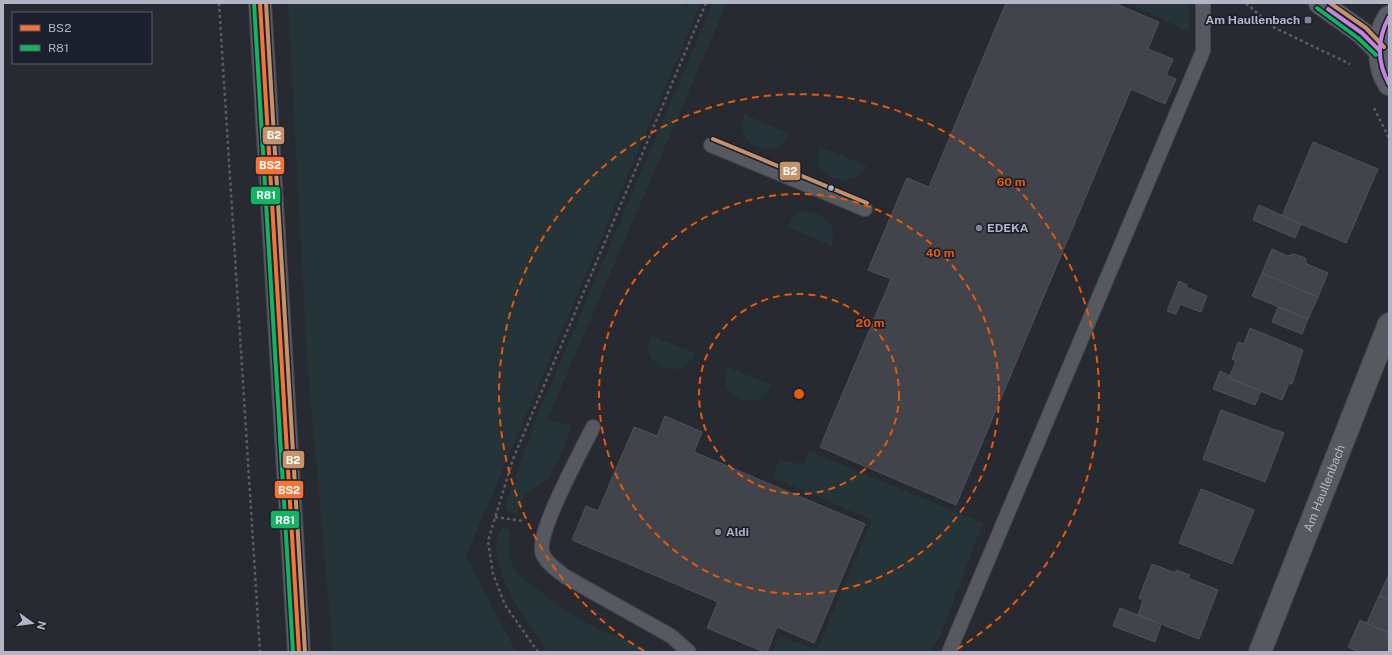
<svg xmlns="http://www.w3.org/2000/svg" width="1392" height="655" viewBox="0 0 1392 655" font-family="'Public Sans',sans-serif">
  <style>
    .green { fill: #253438 }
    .building { fill: #41444b; stroke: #4f525a }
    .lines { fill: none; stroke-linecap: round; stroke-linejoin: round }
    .lane-casing { stroke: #44454b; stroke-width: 16 }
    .street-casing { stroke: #44454b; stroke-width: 24 }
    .secondary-casing { stroke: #45474f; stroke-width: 24 }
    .path { stroke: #5a5d64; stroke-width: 2.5; stroke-dasharray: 3 3; stroke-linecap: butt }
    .lane { stroke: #575960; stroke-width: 14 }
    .street { stroke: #575960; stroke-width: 22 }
    .secondary { stroke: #5b5d66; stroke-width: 22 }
    .bus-1-casing { stroke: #1b202c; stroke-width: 7 }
    .bus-2-casing { stroke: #1b202c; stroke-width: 7 }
    .bus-3-casing { stroke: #1b202c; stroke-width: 7 }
    .bus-4-casing { stroke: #1b202c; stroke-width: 7 }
    .bus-1 { stroke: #f57335; stroke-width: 4 }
    .bus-2 { stroke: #13b361; stroke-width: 4 }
    .bus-3 { stroke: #c7916a; stroke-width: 4 }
    .bus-4 { stroke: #c483df; stroke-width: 4 }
    .ring { fill: none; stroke: #e8590c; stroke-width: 2; stroke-dasharray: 7 5 }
    .poi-dot { fill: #818491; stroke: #1b202c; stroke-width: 1.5 }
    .bus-dot { fill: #b1b5c4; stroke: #1b202c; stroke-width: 1.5 }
    .labels { text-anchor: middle; stroke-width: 3.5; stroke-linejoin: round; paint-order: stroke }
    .poi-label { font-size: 12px; font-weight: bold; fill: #b1b5c4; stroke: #1b202c; text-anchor: start }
    .street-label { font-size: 12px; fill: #b1b5c4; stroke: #1b202c }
    .centre { fill: #e8590c; stroke: #1b202c; stroke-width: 2 }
    .ring-label { font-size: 12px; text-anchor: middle; font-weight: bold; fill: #e8590c; stroke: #1b202c; stroke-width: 3.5; stroke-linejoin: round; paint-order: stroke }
    .line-badge { stroke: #1b202c; stroke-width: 1.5 }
    .badge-label { font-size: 11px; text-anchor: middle; font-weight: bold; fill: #fff }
  </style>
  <rect width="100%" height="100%" fill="#282a32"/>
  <path class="green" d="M288,3H679L687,7L689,3H701L466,556L516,652H333L307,360Z
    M713,3H727L547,420L572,425L565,446L549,478L524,496L516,515L506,509V503L536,419Z
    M1129,3H1189V32Z
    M744,114L789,134C787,137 785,141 782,144C770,153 747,147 743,132C741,127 743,120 744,114Z
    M820,146L867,166C865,169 862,172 859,175C847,184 824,180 819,164C817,159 819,151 820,146Z
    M803,211C827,214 836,222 832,246L787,227L794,216Z
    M651,336L696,353C693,356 691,361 688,363C677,375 655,368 649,354C647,348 649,342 651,336Z
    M727,367L772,385C770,388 767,393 764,396C753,406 732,400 726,386C724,380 726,373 727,367Z
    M809,451L983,523L940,636L929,652H773L779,636L817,650L872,520L772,477L779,459L803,465Z
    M502,527L509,530C512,542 505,554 514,568C521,579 532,586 542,593C556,603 570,613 585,622C607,634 631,641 653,652H547C529,623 479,561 502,527Z"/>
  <path class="building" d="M1006,3H1114L1159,22L1148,49L1173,59L1166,75L1176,79L1165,104L1131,89L956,505L820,447L891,279L868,270L907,178L929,187Z
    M1313,142L1378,169L1346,243L1282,216Z
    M1259,205L1301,224L1295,238L1253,220Z
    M1272,249L1288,256L1294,254L1305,258L1307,264L1328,273L1318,297L1262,273Z
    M1262,273L1318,297L1308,319L1252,296Z
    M1179,281L1187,285L1186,287L1207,296L1201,312L1180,304L1176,314L1167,311Z
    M1278,307L1308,319L1302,334L1272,322Z
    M1250,328L1303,350L1292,384L1289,383L1282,400L1229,378L1236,361L1232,359L1238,342L1244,344Z
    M1220,371L1230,376L1229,378L1261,391L1255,405L1213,389Z
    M1221,410L1284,433L1265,482L1203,459Z
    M665,416L702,432L694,452L865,524L814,643L777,627L767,652H764L707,628L718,602L572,540L586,506L598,511L634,427L657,436Z
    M1201,489L1254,510L1232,564L1179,543Z
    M1152,564L1176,573V570L1190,575L1188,578L1218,590L1199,639L1138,615L1143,600L1139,598Z
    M1389,574V600L1379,596Z
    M1379,596L1389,600V633L1367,623Z
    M1120,608L1161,624L1155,642L1113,626Z
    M1360,620L1389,633V652H1359L1348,647Z"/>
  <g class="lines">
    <defs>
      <path id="lane" d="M711,145L865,209
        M593,427C582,450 538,529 542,551C544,562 558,571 566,577L671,636L689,652
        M949,652L1203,51V3"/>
      <g id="street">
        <path id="s1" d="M1260,652L1389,324"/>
      </g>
      <path id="secondary" d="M260,3L299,652
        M1320,3L1362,33L1380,51
        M1389,17C1377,35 1377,66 1389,84"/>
    </defs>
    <use href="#lane" class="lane-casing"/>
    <use href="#street" class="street-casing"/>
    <use href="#secondary" class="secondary-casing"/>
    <path class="path" d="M219,3L260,652
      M1246,3L1273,27L1350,64
      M1374,108L1389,138
      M495,517L523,521
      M538,652L505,605L493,574L488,541L513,459L706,3"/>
    <use href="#lane" class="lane"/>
    <use href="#street" class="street"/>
    <use href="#secondary" class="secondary"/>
    <defs>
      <path id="bus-1" d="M260,3L299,652"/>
      <path id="bus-2" d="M254,3L293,652
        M1317,8L1358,38L1376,55"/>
      <path id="bus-3" d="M266,3L305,652
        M1330,3L1366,28L1384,47
        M713,139L867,203"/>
      <path id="bus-4" d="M1328,9L1362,33L1380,51
        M1389,17C1377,39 1377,62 1389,84"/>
    </defs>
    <use href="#bus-1" class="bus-1-casing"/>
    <use href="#bus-2" class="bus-2-casing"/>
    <use href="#bus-3" class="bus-3-casing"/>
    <use href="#bus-4" class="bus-4-casing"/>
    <use href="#bus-1" class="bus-1"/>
    <use href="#bus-2" class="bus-2"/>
    <use href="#bus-3" class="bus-3"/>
    <use href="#bus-4" class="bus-4"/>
  </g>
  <g class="ring">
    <circle cx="799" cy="394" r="100"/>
    <circle cx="799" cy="394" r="200"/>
    <path d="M644 651A300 300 0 1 1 954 651"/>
  </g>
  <g class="poi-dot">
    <rect x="1304" y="16" width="8" height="8" rx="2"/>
    <circle cx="979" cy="228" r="4"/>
    <circle cx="718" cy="532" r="4"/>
  </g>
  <circle class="bus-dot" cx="831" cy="188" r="3.5"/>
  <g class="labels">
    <g class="poi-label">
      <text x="1300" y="24" text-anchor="end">Am Haullenbach</text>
      <text x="987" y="232">EDEKA</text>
      <text x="726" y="536">Aldi</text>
    </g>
    <g class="street-label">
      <text dy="4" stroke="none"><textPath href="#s1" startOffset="176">Am Haullenbach</textPath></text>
    </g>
  </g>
  <circle cx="799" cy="394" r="6" class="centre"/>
  <g class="ring-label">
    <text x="1011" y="186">60 m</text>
    <text x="940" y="257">40 m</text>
    <text x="870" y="327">20 m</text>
  </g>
  <g class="line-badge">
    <rect x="262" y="126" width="23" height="19" rx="4" fill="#c7916a"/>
    <rect x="255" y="156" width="30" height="19" rx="4" fill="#f57335"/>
    <rect x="779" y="161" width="22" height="20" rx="4" fill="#c7916a"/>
    <rect x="250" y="186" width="31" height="19" rx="4" fill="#13b361"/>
    <rect x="282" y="450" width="23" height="19" rx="4" fill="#c7916a"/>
    <rect x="274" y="480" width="30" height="19" rx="4" fill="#f57335"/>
    <rect x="270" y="510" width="30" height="19" rx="4" fill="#13b361"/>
  </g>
  <g class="badge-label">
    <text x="274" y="139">B2</text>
    <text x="270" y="169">BS2</text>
    <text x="790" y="175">B2</text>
    <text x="266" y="199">R81</text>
    <text x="293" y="464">B2</text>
    <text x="289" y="494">BS2</text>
    <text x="285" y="524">R81</text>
  </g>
  <rect width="1392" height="655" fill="none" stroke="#b1b5c4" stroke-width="8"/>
  <rect x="12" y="12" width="140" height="52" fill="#1b202c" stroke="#575c69"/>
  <rect x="20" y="25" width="20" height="6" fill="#f57335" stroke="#575c69"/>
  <text x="48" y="32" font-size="12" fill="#b1b5c4">BS2</text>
  <rect x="20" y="45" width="20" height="6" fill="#13b361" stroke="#575c69"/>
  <text x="48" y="52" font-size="12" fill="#b1b5c4">R81</text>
  <g transform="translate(32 623) rotate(104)" stroke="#1b202c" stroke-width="3" paint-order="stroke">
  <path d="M0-3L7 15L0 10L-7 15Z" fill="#b1b5c4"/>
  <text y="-6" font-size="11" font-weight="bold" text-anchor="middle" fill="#b1b5c4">N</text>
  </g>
</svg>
